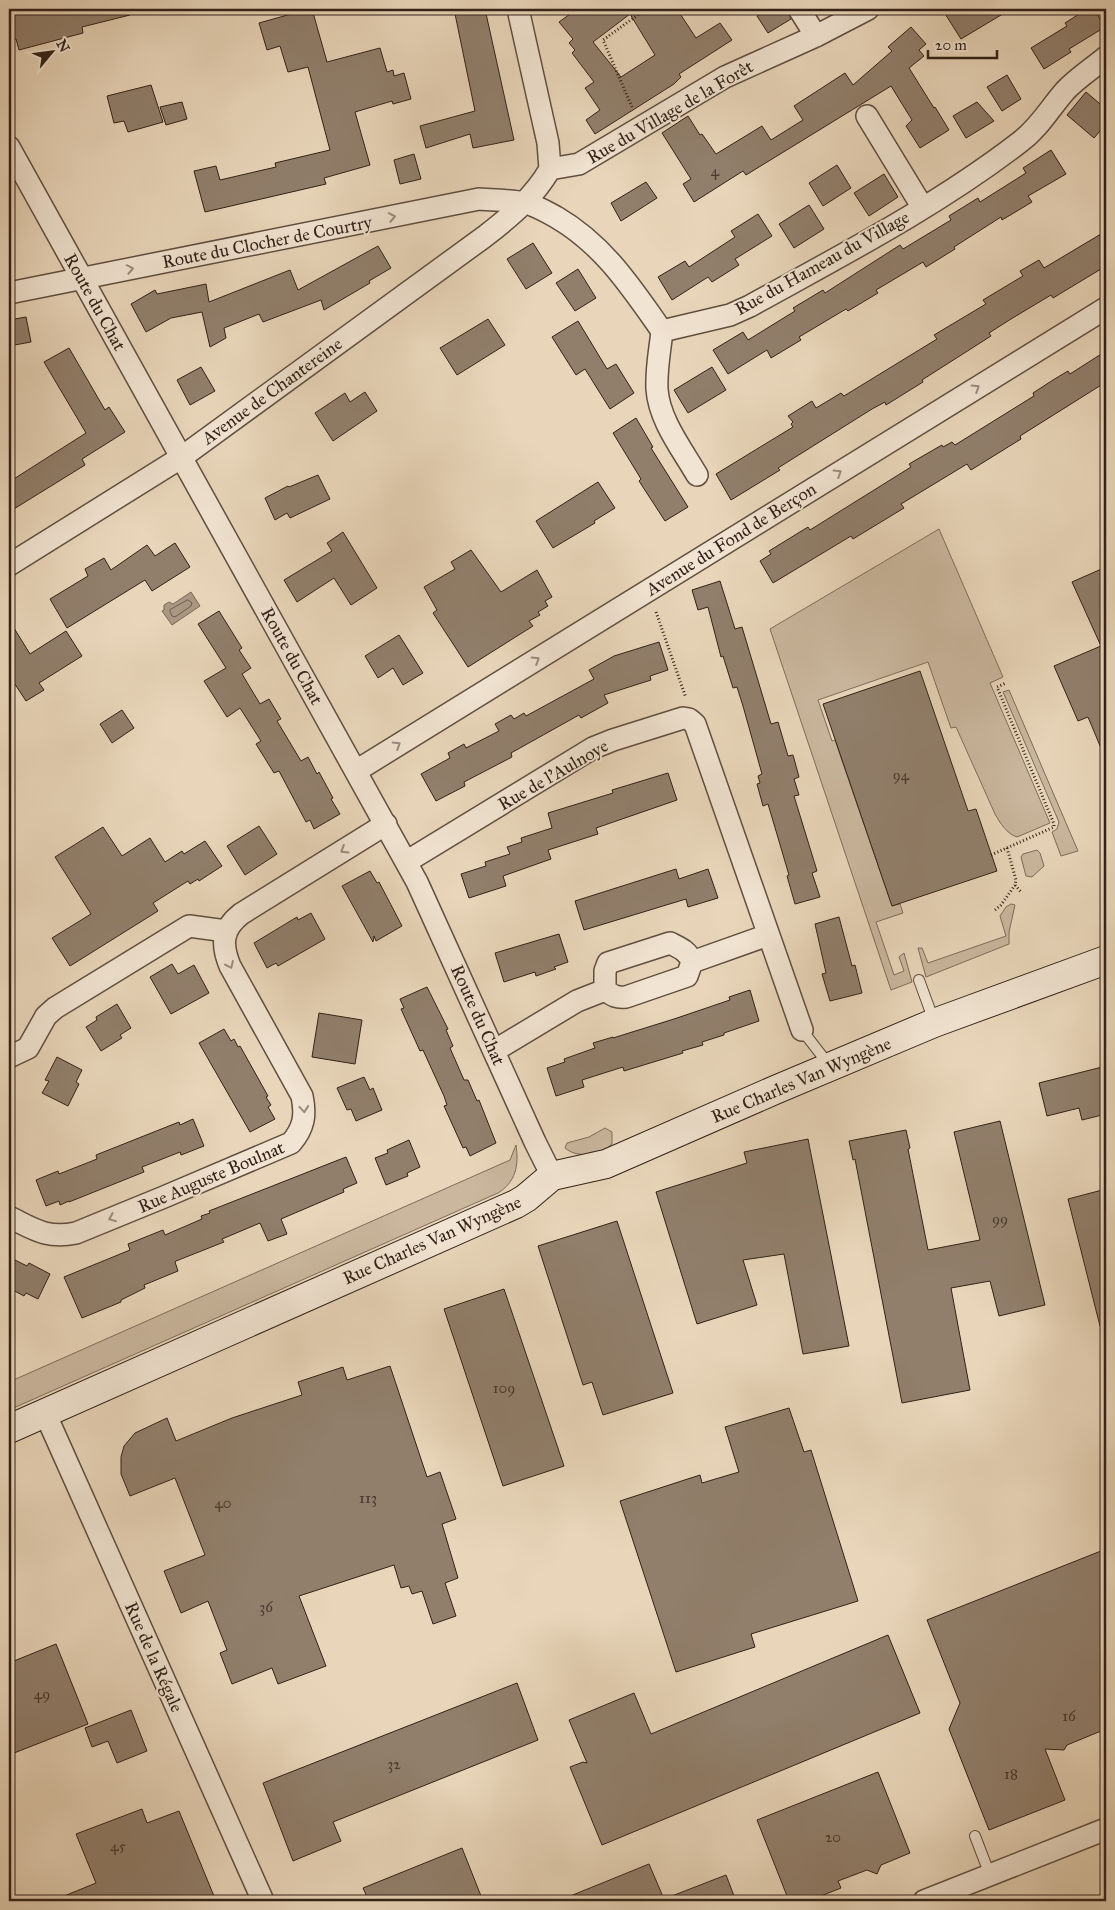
<svg xmlns="http://www.w3.org/2000/svg" width="1115" height="1910" viewBox="0 0 1115 1910" font-family="'IM FELL Great Primer',serif">
  <style>
    .green { fill: #cab79e; stroke: #7e6c5b }
    .water { fill: #ab9883; stroke: #7b6858 }
    .lines { fill: none; stroke-linecap: round; stroke-linejoin: round }
    .shore { stroke: #6e5c4e; stroke-width: 1 }
    .building { fill: #917f6c; stroke: #322118; fill-rule: evenodd }
    .lane-casing { stroke: #604e40; stroke-width: 12 }
    .street-casing { stroke: #604e40; stroke-width: 24 }
    .secondary-casing { stroke: #322118; stroke-width: 30 }
    .path { stroke: #322118; stroke-width: 3; stroke-dasharray: 1 2.5; stroke-linecap: butt }
    .lane { stroke: #f1e4d2; stroke-width: 10 }
    .street { stroke: #f1e4d2; stroke-width: 21 }
    .secondary { stroke: #f1e4d2; stroke-width: 28 }
    .oneway { stroke: #9b8c7e }
    .labels { text-anchor: middle; stroke-width: 4; stroke-linejoin: round; paint-order: stroke }
    .number-label { font-size: 15px; fill: #4a382d }
    .street-label { font-size: 18px; fill: #322118; stroke: #f1e4d2 }
  </style>
  <rect width="100%" height="100%" fill="#e9d6ba"/>
  <filter id="stains"><feTurbulence type="fractalNoise" baseFrequency=".004" numOctaves="4"/><feColorMatrix values="0 0 0 0 .2 0 0 0 0 .09 0 0 0 0 .02 0 0 0 .5 -.17"/></filter>
  <radialGradient id="worn" r=".72"><stop offset=".6" stop-color="#630" stop-opacity="0"/><stop offset="1" stop-color="#630" stop-opacity=".3"/></radialGradient>
  <path class="green" d="M939,529L1003,677L990,683L1050,823L1017,837C1007,834 1000,823 995,814L956,727L951,728L928,662L818,700L832,741L835,740L892,906L900,904L903,913L876,922L894,975L904,971L899,957L904,953L912,982L891,990L770,629Z
    M1009,690L1078,851L1061,856L1052,832L1057,829L1059,822L1003,692Z
    M1037,850L1040,853L1044,866L1032,877L1026,876L1021,857L1023,854Z
    M1011,904L1015,905L1009,932V944L926,977L918,948H922L928,963L1006,936L1000,916L1006,907Z
    M605,1128L612,1132V1144C600,1155 578,1159 565,1148L567,1143L589,1137Z
    M516,1145C519,1165 516,1182 498,1193L9,1410V1382L510,1160Z"/>
  <path class="water" d="M191,592L200,606L172,625L162,611L164,610V605L169,602L173,604Z"/>
  <g class="lines">
    <path class="shore" d="M188,600L192,603L191,606L175,617L172,616L170,612V610Z"/>
  </g>
  <path class="building" d="M34,9H129L130,15L82,27L83,33L19,50L16,39L9,41V16Z
    M309,9H312L327,62L380,48L387,72L393,70L394,76L404,73L411,99L393,104L392,101L355,112L370,165L324,178L326,184L205,212L194,171L216,166L220,180L276,167L275,163L330,150L308,67L288,72L280,46L267,50L259,23Z
    M454,9H485L514,140L473,148L470,134L426,148L420,126L475,111Z
    M577,9H677L696,38L720,23L732,40L679,74L681,77L674,84L595,134L586,120L600,110L585,88L594,82L572,53L575,50L569,43L573,39L559,22ZM630,14L655,55L621,77L593,42Z
    M768,9H787L791,19L768,33L757,16Z
    M942,9H1011L961,39Z
    M1087,9H1094L1105,27L1069,49L1071,52L1044,69L1031,48L1067,26L1065,23Z
    M911,27L926,44L919,50L924,56L909,68L934,108L935,107L949,130L920,148L906,126L912,120L891,86L746,175L743,171L694,202L683,184L691,179L662,133L688,116L700,135L702,134L716,154L762,126L771,140L803,120L794,106L845,73L853,85L892,51L888,47Z
    M1007,75L1021,99L1002,111L987,87Z
    M151,85L163,122L128,132L124,121L114,123L107,96Z
    M1086,92L1106,109V124L1094,138L1067,115Z
    M182,102L187,119L166,125L160,107Z
    M977,102L994,121L966,138L953,116Z
    M1051,150L1066,174L1028,196L1032,202L1002,220L1001,217L954,247L955,249L926,267L923,262L876,290L878,293L848,311L846,309L799,337L801,340L771,358L767,350L728,374L713,350L743,332L748,340L795,311L793,308L823,290L825,293L900,245L903,249L951,220L949,216L978,198L980,202L1026,173L1023,168Z
    M414,154L421,179L400,184L394,160Z
    M837,165L851,188L823,206L809,183Z
    M884,174L898,197L869,216L854,193Z
    M646,182L657,198L621,221L611,203Z
    M809,205L824,229L794,248L779,224Z
    M758,214L772,236L735,259L739,265L712,282L708,277L672,300L658,277L685,261L689,267L735,237L731,231Z
    M1106,231V266L1053,298L1051,295L1011,319L989,333L991,336L922,380L923,382L886,405L885,402L872,409L778,468L780,470L731,500L716,474L793,427L791,424L793,422L788,416L812,401L816,408L841,393L844,396L937,339L934,335L986,304L983,300L1023,276L1020,271L1039,260L1044,268Z
    M533,243L552,273L526,289L507,259Z
    M378,246L391,268L369,281L370,283L324,310L321,300L263,322L259,314L224,328L226,338L210,347L202,312L171,318L146,332L131,304L155,290L157,294L206,284L209,302L290,270L298,290Z
    M578,269L596,298L575,311L556,283Z
    M26,317L31,342L9,346V320Z
    M488,319L505,345L457,375L440,348Z
    M578,321L607,369L616,364L634,393L610,409L585,369L576,375L552,337Z
    M69,348L105,410L109,407L125,432L82,459L85,465L9,512V482L86,433L44,362Z
    M1106,351V382L1020,436L1021,439L971,470L967,464L901,504L904,508L853,539L851,536L773,583L760,561L771,554L769,551L808,527L810,530L911,467L909,464L928,453L942,445L943,447L952,442L955,445L1034,396L1033,393L1053,380L1068,371L1070,374Z
    M201,367L215,391L190,405L177,380Z
    M712,367L726,390L688,413L674,390Z
    M365,392L377,411L333,441L315,413L345,393L350,402Z
    M636,418L653,447L651,448L688,507L665,521L639,481L641,479L613,433Z
    M318,475L330,499L290,518L287,513L275,520L265,498L288,486L289,487Z
    M598,482L615,508L594,521L595,523L553,548L536,521Z
    M343,532L377,588L351,605L334,578L297,602L284,580L332,551L327,543Z
    M175,543L190,567L152,591L145,580L67,628L50,599L88,576L85,569L104,558L111,570L147,545L155,556Z
    M471,550L501,592L537,570L552,597L545,601L548,606L538,612L540,615L529,621L533,626L468,667L433,613L437,610L424,587L455,569L451,562Z
    M1106,567V760L1088,717L1078,721L1054,666L1101,646L1072,582Z
    M720,581L735,629L742,627L771,724L778,722L788,756L793,755L799,777L794,779L799,795L794,796L817,871L812,873L820,897L795,904L787,876L789,875L768,804L763,806L757,784L760,783L758,776L762,774L743,706L737,687L733,688L723,656L721,657L708,607L698,610L692,590Z
    M219,611L242,648L239,650L251,668L242,674L260,704L269,699L281,719L277,721L301,761L308,757L317,774L319,772L333,798L331,799L340,814L314,829L310,820L306,822L279,771L274,773L256,744L261,741L240,708L227,717L204,681L226,668L198,624Z
    M9,620L30,654L66,631L82,656L39,683L44,690L26,701L9,675Z
    M399,635L423,673L403,685L393,668L378,678L365,656Z
    M659,642L668,670L650,676L651,680L604,695L608,703L581,718L579,715L511,753L512,757L464,782L465,786L436,801L421,774L450,758L448,753L464,744L466,748L499,731L495,724L511,715L514,719L524,713L526,716L594,679L589,670L614,656Z
    M920,671L968,811L976,809L997,871L892,906L823,704Z
    M122,710L134,728L112,743L100,724Z
    M668,773L677,800L596,828L598,834L548,850L551,859L503,876L506,886L469,898L461,874L486,866L485,862L510,854L507,847L522,842L521,838L552,828L548,813L613,793L612,790Z
    M259,826L277,854L245,875L227,846Z
    M103,827L122,856L150,838L165,862L182,851L184,854L205,841L222,866L199,881L198,879L190,884L188,881L153,903L158,911L70,966L52,938L91,914L55,857Z
    M676,869L679,879L708,869L718,898L688,907L686,899L584,930L575,901Z
    M370,871L377,883L379,882L402,926L376,941L374,936L373,942L342,886Z
    M311,913L325,939L278,966L276,963L267,968L254,943L297,917L298,920Z
    M839,917L852,966L855,965L862,993L830,1001L822,974L826,973L815,924Z
    M559,934L568,962L554,967L556,969L536,976L535,972L504,982L495,953Z
    M172,964L178,974L194,965L209,993L171,1014L150,977Z
    M427,987L448,1029L446,1030L453,1046L450,1048L464,1080H468L477,1101L479,1100L496,1143L470,1156L466,1147L463,1148L444,1106L447,1105L444,1096L423,1050L420,1051L401,1009L404,1008L400,999Z
    M750,990L759,1021L724,1033V1035L702,1042L703,1045L682,1051L683,1053L624,1071L623,1067L582,1080L584,1087L556,1096L547,1068L565,1062L564,1059L595,1048L593,1043L613,1037V1038L674,1019L730,1000L729,997Z
    M117,1004L131,1028L120,1035L122,1038L101,1051L86,1027L97,1020L96,1017Z
    M319,1013L362,1020L355,1064L312,1057Z
    M224,1029L231,1041L234,1039L238,1047L240,1046L268,1096L266,1097L271,1105L268,1107L275,1119L250,1132L199,1043Z
    M57,1057L82,1070L76,1082L79,1084L68,1106L42,1093L49,1081L45,1080Z
    M1106,1066V1114L1082,1120L1079,1108L1047,1116L1039,1083Z
    M364,1077L370,1090L373,1088L382,1110L356,1121L351,1109L347,1110L337,1088Z
    M193,1119L204,1146L181,1155L180,1152L142,1167L144,1172L69,1202V1201L60,1205L59,1201L46,1206L36,1180L58,1171L59,1174L97,1159L96,1155L179,1122L180,1125Z
    M1000,1121L1045,1305L999,1316L990,1281L951,1288L970,1390L902,1403L855,1159L853,1160L849,1141L906,1130L910,1148L908,1149L928,1250L980,1240L954,1132Z
    M808,1139L849,1346L803,1354L784,1254L743,1260L757,1305L697,1324L656,1192L747,1163L744,1152Z
    M409,1140L420,1167L407,1173L408,1176L386,1185L375,1158L388,1153L387,1150Z
    M346,1157L357,1183L343,1189L344,1192L281,1219L287,1234L268,1241L260,1223L222,1239L224,1242L176,1261L175,1262L178,1271L144,1285L145,1288L121,1300V1302L82,1318L64,1277L130,1250L128,1244L163,1230L165,1235L202,1219L201,1216L210,1213L209,1211Z
    M1106,1189V1325L1100,1326L1068,1199Z
    M617,1221L673,1393L603,1415L592,1382L583,1385L538,1246Z
    M15,1260L27,1266L29,1263L50,1274L38,1299L26,1293L24,1296L9,1288V1273Z
    M504,1289L564,1466L503,1486L444,1309Z
    M390,1366L427,1477L440,1472L456,1519L442,1524L458,1578L445,1583L456,1616L433,1624L422,1591L412,1594L409,1586L401,1588L394,1565L299,1596L326,1666L278,1684L272,1668L232,1684L220,1653L227,1650L208,1601L181,1613L164,1571L205,1555L175,1478L130,1496L121,1474V1457L124,1446L135,1433L167,1418L176,1441L232,1418L302,1395L298,1382L343,1367L347,1380Z
    M789,1408L804,1452L811,1450L858,1601L751,1634L755,1647L676,1672L620,1501L700,1475L702,1483L739,1472L725,1427Z
    M1106,1549V1729L1067,1745L1064,1750L1045,1749L1065,1800L989,1830L949,1729L960,1703L927,1620Z
    M888,1635L920,1713L602,1845L570,1767L583,1762L587,1763L569,1720L634,1693L651,1734Z
    M56,1644L88,1724L9,1755V1663Z
    M517,1683L538,1740L333,1822L341,1841L293,1861L263,1783Z
    M131,1710L147,1751L117,1763L108,1741L92,1747L85,1728Z
    M878,1772L910,1853L881,1865L877,1874L867,1870L838,1881L841,1888L808,1901H789L757,1820Z
    M142,1809L147,1823L179,1811L216,1901H52L96,1883L76,1834Z
    M462,1848L483,1901H369L363,1888Z
    M649,1864L664,1899L726,1875L736,1901H558Z"/>
  <g class="lines">
    <defs>
      <path id="lane" d="M919,980L934,1021
        M802,1030L829,1065
        M975,1836L990,1875"/>
      <path id="street" d="M518,9L548,143L550,169
        M799,9L816,36
        M867,116L923,208
        M9,147L417,882L535,1142L552,1176
        M550,169L579,164L725,77L816,36L868,9
        M9,293L479,199C493,200 510,200 525,203C535,205 547,212 556,217C604,245 631,287 662,331L730,315L750,306C842,255 937,206 1020,142C1039,128 1050,108 1065,91C1077,78 1093,68 1106,57
        M662,331C660,350 656,369 657,389C659,420 682,449 697,475
        M9,565L182,457L484,237C510,217 534,197 550,169
        M356,771L1106,308
        M406,862L593,748L613,740L683,718L689,719L695,724L802,1030
        M692,962C688,951 680,948 670,943L608,963L605,971V990C613,996 617,998 626,997L687,976L692,962L768,935
        M494,1051L577,1001L605,990
        M9,1057L28,1048L46,1016L55,1008L189,926L226,931
        M9,1217C34,1229 46,1239 76,1233L164,1197L291,1143C304,1128 306,1115 302,1096L230,966C221,944 222,929 241,914L386,824
        M45,1413L263,1901
        M924,1901L1106,1829"/>
      <path id="secondary" d="M9,1429L516,1204L526,1198L552,1176L606,1164L775,1090L934,1023L1106,960"/>
    </defs>
    <use href="#lane" class="lane-casing"/>
    <use href="#street" class="street-casing"/>
    <use href="#secondary" class="secondary-casing"/>
    <path class="path" d="M632,107L603,40L646,9
      M656,612L686,698
      M1007,848L1016,880L1015,885L1021,892
      M991,855L1054,827V824L997,687L1006,683
      M995,910L1001,905L1015,885"/>
    <use href="#lane" class="lane"/>
    <use href="#street" class="street"/>
    <use href="#secondary" class="secondary"/>
  </g>
  <defs><path id="oneway-chevron" d="M-2-3.5L2.5 0L-2 3.5" fill="none" stroke-width="1.6" stroke-linecap="round" stroke-linejoin="round" transform="scale(1.25)"/></defs>
  <g class="oneway">
    <use href="#oneway-chevron" transform="translate(392 217) rotate(-11)"/>
    <use href="#oneway-chevron" transform="translate(130 269) rotate(-11)"/>
    <use href="#oneway-chevron" transform="translate(976 388) rotate(-32)"/>
    <use href="#oneway-chevron" transform="translate(838 473) rotate(-32)"/>
    <use href="#oneway-chevron" transform="translate(536 660) rotate(-32)"/>
    <use href="#oneway-chevron" transform="translate(397 745) rotate(-32)"/>
    <use href="#oneway-chevron" transform="translate(344 850) rotate(148)"/>
    <use href="#oneway-chevron" transform="translate(230 965) rotate(65)"/>
    <use href="#oneway-chevron" transform="translate(304 1109) rotate(85)"/>
    <use href="#oneway-chevron" transform="translate(112 1218) rotate(158)"/>
  </g>
  <g class="labels">
    <g class="number-label">
      <text x="715" y="176">4</text>
      <text x="901" y="780">94</text>
      <text x="1000" y="1224">99</text>
      <text x="504" y="1393">109</text>
      <text x="368" y="1503">113</text>
      <text x="223" y="1508">40</text>
      <text x="266" y="1612">36</text>
      <text x="42" y="1699">49</text>
      <text x="1069" y="1721">16</text>
      <text x="394" y="1769">32</text>
      <text x="1011" y="1779">18</text>
      <text x="833" y="1842">20</text>
      <text x="118" y="1851">45</text>
    </g>
    <g class="street-label">
      <text transform="translate(670 112) rotate(-30)" y="6">Rue du Village de la Forêt</text>
      <text transform="translate(267 242) rotate(-11)" y="6">Route du Clocher de Courtry</text>
      <text transform="translate(822 263) rotate(-29)" y="6">Rue du Hameau du Village</text>
      <text transform="translate(95 302) rotate(61)" y="6">Route du Chat</text>
      <text transform="translate(272 391) rotate(-36)" y="6">Avenue de Chantereine</text>
      <text transform="translate(731 539) rotate(-32)" y="6">Avenue du Fond de Berçon</text>
      <text transform="translate(292 656) rotate(61)" y="6">Route du Chat</text>
      <text transform="translate(553 775) rotate(-30)" y="6">Rue de l'Aulnoye</text>
      <text transform="translate(478 1015) rotate(66)" y="6">Route du Chat</text>
      <text transform="translate(801 1080) rotate(-23)" y="6">Rue Charles Van Wyngène</text>
      <text transform="translate(211 1177) rotate(-23)" y="6">Rue Auguste Boulnat</text>
      <text transform="translate(432 1240) rotate(-24)" y="6">Rue Charles Van Wyngène</text>
      <text transform="translate(154 1657) rotate(66)" y="6">Rue de la Régale</text>
    </g>
  </g>
  <rect width="1115" height="1910" fill="none" stroke="#e9d6ba" stroke-width="30"/>
  <rect x="10" y="10" width="1095" height="1890" fill="none" stroke="#322118" stroke-width="2.5"/>
  <rect x="15" y="15" width="1085" height="1880" fill="none" stroke="#322118"/>
  <g transform="translate(52 52) rotate(61)" stroke="#f1e4d2" stroke-width="4" paint-order="stroke">
  <path d="M0-4L9 19L0 12L-9 19Z" fill="#322118"/>
  <text y="-8" font-size="14" font-weight="bold" text-anchor="middle" fill="#322118">N</text>
  </g>
  <path d="M928 50v8h69v-8" fill="none" stroke="#322118" stroke-width="2.5"/>
  <text x="935" y="50" font-size="15" fill="#322118" stroke="#f1e4d2" stroke-width="4" paint-order="stroke">20 m</text>
  <rect width="100%" height="100%" filter="url(#stains)"/>
  <rect width="100%" height="100%" fill="url(#worn)"/>
</svg>
